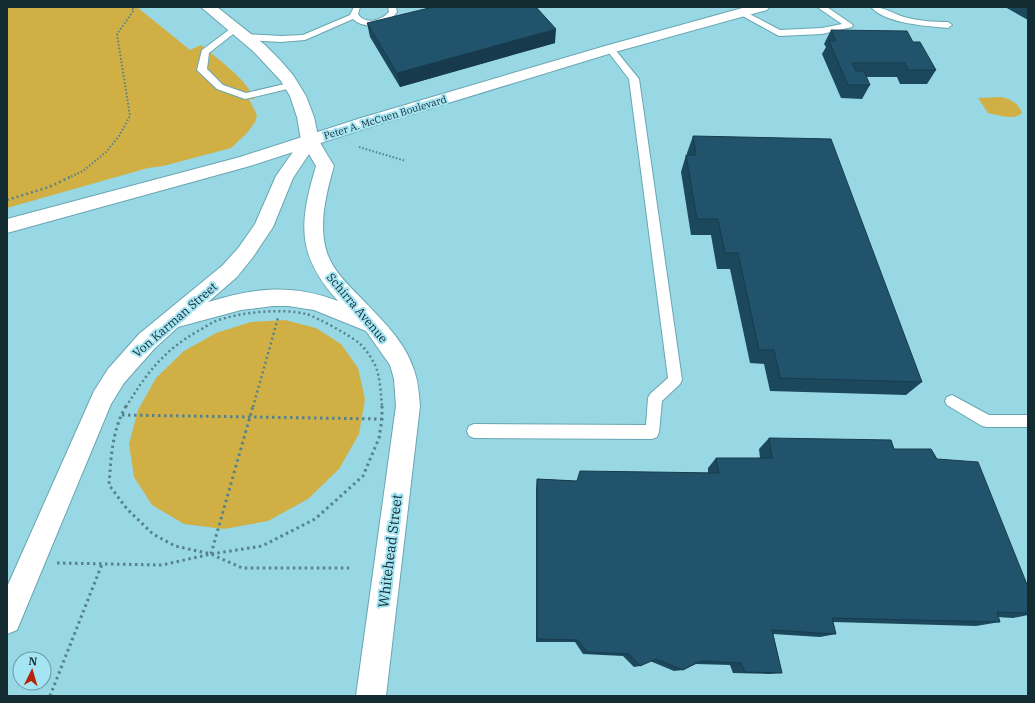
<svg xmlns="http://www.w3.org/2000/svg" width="1035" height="703" viewBox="0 0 1035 703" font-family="'IBM Plex Serif',serif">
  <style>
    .green { fill: #d0b045 }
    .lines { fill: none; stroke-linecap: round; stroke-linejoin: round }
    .service-casing { stroke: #68a6b2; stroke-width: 2 }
    .minor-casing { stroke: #68a6b2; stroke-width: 2 }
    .tertiary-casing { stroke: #68a6b2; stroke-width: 2 }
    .secondary-casing { stroke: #68a6b2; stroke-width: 2 }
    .path-far2 { stroke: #56828b; stroke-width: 2; stroke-dasharray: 1.5 2; stroke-linecap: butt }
    .path-far1 { stroke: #56828b; stroke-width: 2.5; stroke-dasharray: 2 3; stroke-linecap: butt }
    .path { stroke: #56828b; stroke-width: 3; stroke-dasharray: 2.5 3.5; stroke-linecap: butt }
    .service { fill: #fff; fill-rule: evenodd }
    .minor { fill: #fff; fill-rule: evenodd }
    .tertiary { fill: #fff; fill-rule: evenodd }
    .secondary { fill: #fff; fill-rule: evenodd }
    .wall { fill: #1c485d }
    .shaded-wall { fill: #173b4c }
    .building { fill: #21546c; stroke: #173b4c }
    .labels { text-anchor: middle; stroke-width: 4; stroke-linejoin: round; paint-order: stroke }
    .far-street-label { font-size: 10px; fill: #132c32; stroke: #a5e4f2 }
    .street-label { font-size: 12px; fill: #132c32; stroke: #a5e4f2 }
    .near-street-label { font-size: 14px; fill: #132c32; stroke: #a5e4f2 }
  </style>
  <rect width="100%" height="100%" fill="#98d7e4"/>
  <path class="green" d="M7,7H137L190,50L201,45C220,61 243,76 255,99H249L257,115L255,122L247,133L231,148L163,166L148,168L7,208Z
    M1001,97C1010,99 1019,103 1022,113C1013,121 999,115 988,113L978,98Z
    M285,320L316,328L341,344L358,368L365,399L359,434L339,469L308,499L268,521L224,529L184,524L152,505L134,477L129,444L138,410L156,378L184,351L216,333L251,322Z"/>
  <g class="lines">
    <defs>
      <path id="service" d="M354,7H360L358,14C365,25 381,21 389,12L388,7H396L397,12C388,25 366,31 353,19L305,40L281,42L244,40L240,37L244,34L281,36L303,35L350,15Z
        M817,7H827L853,25L852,27L822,34L779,36L737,13L738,11H744L780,30L822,28L842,24Z
        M871,7C884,7 892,13 904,17C918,21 933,22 948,22L952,25L948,28C927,26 886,24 871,7Z
        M234,26L238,29L237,31L209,53L207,69L223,85L246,93L293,82L296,83L298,85L296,87L245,99L217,89L199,72L197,70L202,50Z
        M610,46L613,47L639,79L682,380L680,384L662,401L659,432L657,437L652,439L474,438L469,436L467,431L469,426L474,424L646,425L648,398L650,394L668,378L629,79L606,49Z
        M952,395L989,415H1028V427H987L982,426L947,405L945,401L947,397Z"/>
      <path id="minor" d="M746,7H769L767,10L615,52L373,126L250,166L7,233V219L240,157L361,118L605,46Z"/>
      <path id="tertiary" d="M310,134L316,136L334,166C326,194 318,225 327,253C333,270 347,284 360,297C380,318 405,341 414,370C418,381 419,394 420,406L386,696H356L396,406L394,379L390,365L366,331L314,310L288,306H273L241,310L178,327L155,348L124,383L111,404L17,630L7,634V587L94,391L108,369L139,334L223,265L239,247L255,224L276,176L304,136ZM309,154L316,166C299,223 296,255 338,301C291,283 255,288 208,302L237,277L253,257L273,227L293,178Z"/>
      <path id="secondary" d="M201,7H217L265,45L280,60L293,75L306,96L314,117L319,140L316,144L310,146L304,144L301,140L297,117L290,96L281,81L254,52Z"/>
    </defs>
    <use href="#service" class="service-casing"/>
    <use href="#minor" class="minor-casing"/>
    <use href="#tertiary" class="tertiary-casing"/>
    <use href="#secondary" class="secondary-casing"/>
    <path class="path-far2" d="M359,147L406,161
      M68,178L83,171L106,152L119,136L130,116L117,34L134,10L130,7"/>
    <path class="path-far1" d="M7,200L49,187L70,177
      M126,407C146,374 163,351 198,331C204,328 210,323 216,321C240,312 282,308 306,314C317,317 351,336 359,343C365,348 370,356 374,363C380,373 381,395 382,407
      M253,407L278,318"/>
    <path class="path" d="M126,406C112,430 111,458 109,485L127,509L153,534L175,546L211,554L262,546L315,519L363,476L379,438L382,419V406
      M122,415L382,419
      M211,554L253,406
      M57,563L162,565L211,554L242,568H349
      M50,696L102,564"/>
    <use href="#service" class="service"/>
    <use href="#minor" class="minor"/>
    <use href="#tertiary" class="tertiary"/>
    <use href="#secondary" class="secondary"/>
  </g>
  <path class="wall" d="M951,7H1028V20L1005,7Z
    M367,23L555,43L400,87L370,37Z
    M831,30L913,42L936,70L927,84H900L897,77H866L870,85L862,99L841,98L822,54L826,47L824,44Z
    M693,136L922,382L906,395L770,391L764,364L750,363L730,269H717L711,235H691L681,172L686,155H687V153Z
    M769,438L894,449L1028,587V615L1013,618L998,617L1000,622L976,626L833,622L836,634L820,637L773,634L782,673L769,674L733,673L730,665L696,664L683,670L674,671L650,661L640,666L634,667L623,656L583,654L575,642H536V489L537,479L577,481L708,473V468L716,458H760L759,449Z"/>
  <path class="shaded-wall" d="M556,29L555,43L400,87L397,73Z"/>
  <path class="building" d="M433,7H536L556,29L397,73L367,23Z
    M831,30L907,31L913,42H920L936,70H908L905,63H852L856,71H864L870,85H848L829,41H836Z
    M693,136L831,139L922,382L780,378L774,350H759L738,253H725L718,219H697L686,155H696Z
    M769,438L891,440L894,449H931L937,459L978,462L1028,587V613L997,612L1000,622L832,618L836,634L772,630L782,673L745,672L741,663L700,661L683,670L656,659L640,666L629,654L587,652L578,640L537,639V479L577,481L580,471L719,473L716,458H772Z"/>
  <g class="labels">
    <g class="far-street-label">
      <text transform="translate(385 117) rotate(-17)" y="4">Peter A. McCuen Boulevard</text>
    </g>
    <g class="street-label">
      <text transform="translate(357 308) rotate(50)" y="4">Schirra Avenue</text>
      <text transform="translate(175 320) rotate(-41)" y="4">Von Karman Street</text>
    </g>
    <g class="near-street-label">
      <text transform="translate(390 551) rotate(-83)" y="5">Whitehead Street</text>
    </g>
  </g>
  <rect width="1035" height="703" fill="none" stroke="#132c32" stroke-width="16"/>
  <g transform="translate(32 671) rotate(5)"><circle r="19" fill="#a5e4f2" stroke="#6b9aa5"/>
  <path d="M0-3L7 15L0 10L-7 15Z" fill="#b3260d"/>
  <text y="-6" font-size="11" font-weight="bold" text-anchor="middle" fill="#132c32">N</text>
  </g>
</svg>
